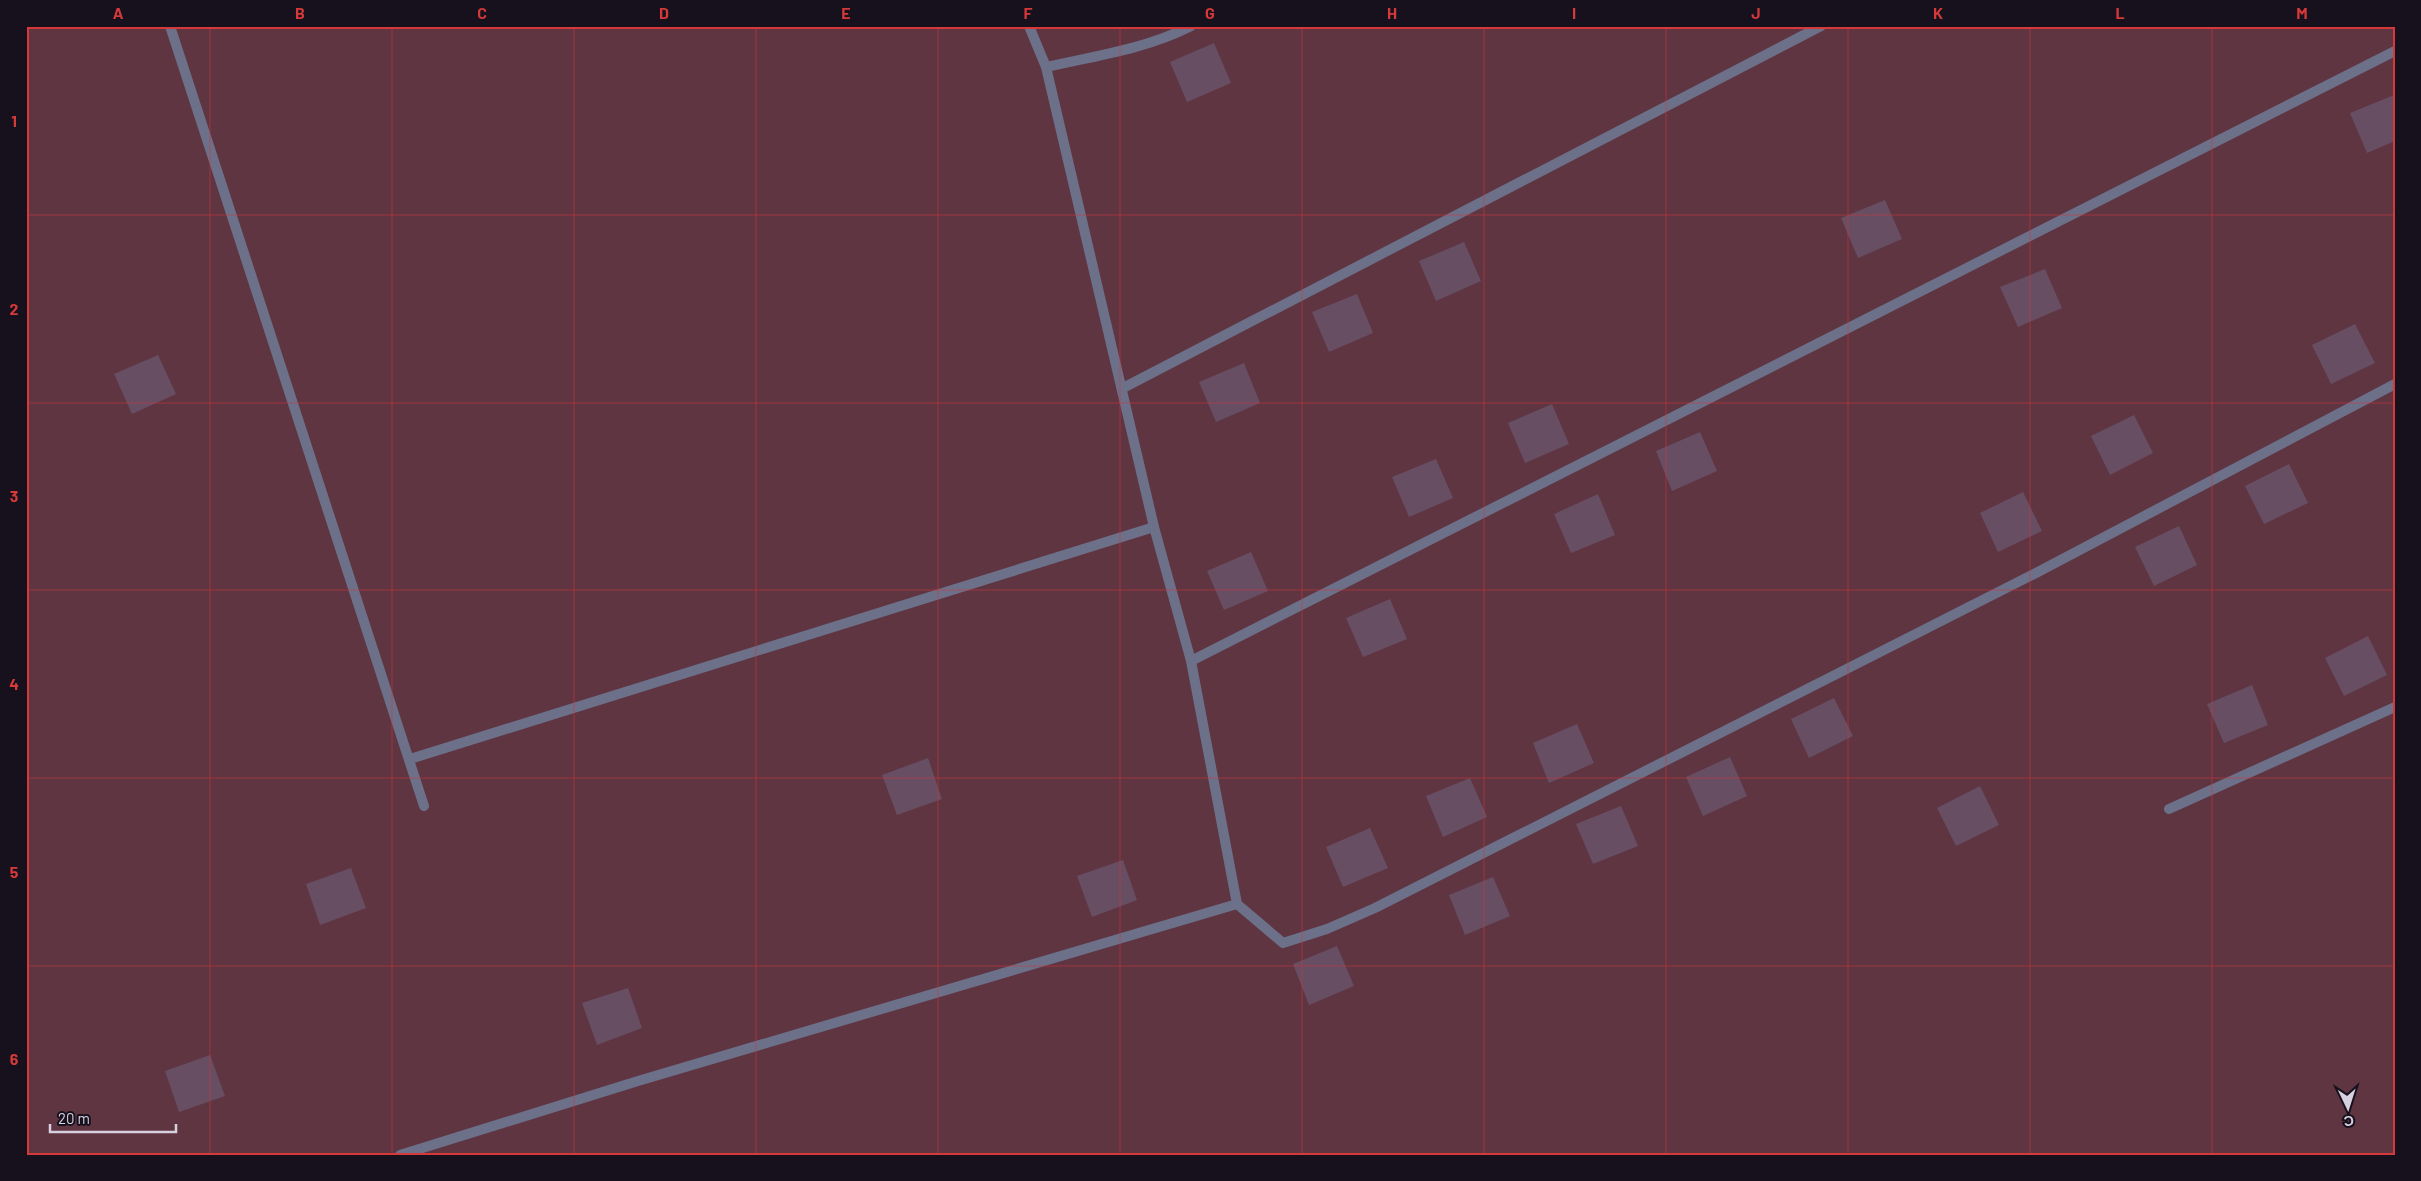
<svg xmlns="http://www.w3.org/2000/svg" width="2421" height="1181" viewBox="0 0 2421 1181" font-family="Barlow,sans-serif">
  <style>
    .green { fill: #5f3542 }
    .building { fill: #674e63 }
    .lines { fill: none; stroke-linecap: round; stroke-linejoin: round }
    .service { stroke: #6c7089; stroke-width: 10 }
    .minor { stroke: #6c7089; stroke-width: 10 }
    .grid { fill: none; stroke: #d6393a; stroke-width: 1; stroke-opacity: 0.55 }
    .neatline { fill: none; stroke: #d6393a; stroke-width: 2 }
    .grid-label { font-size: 16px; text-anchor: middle; font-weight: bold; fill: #d6393a }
  </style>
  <rect width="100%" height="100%" fill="#30253d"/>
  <path class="green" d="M26,26H2395V1155H26Z"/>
  <path class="building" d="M1214,43L1231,83L1187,102L1170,62Z
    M2394,95L2395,141L2367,153L2350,113Z
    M1885,200L1902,239L1858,258L1841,218Z
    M1464,242L1481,281L1436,301L1419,261Z
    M2045,269L2062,308L2018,327L2000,287Z
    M1357,294L1373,333L1329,352L1312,312Z
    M2355,324L2375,363L2331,384L2312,345Z
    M158,355L176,394L132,414L114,374Z
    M1244,363L1260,403L1216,422L1199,382Z
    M1552,404L1569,444L1525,463L1508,423Z
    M2134,415L2153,453L2110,475L2091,436Z
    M1700,432L1717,471L1672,491L1656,451Z
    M1436,459L1453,498L1409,517L1392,477Z
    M2289,464L2308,503L2264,524L2245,486Z
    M2023,492L2042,531L1998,552L1980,513Z
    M1598,494L1615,535L1571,553L1554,514Z
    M2179,526L2197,565L2154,586L2135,547Z
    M1251,552L1268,591L1224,610L1207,571Z
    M1390,599L1407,639L1363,657L1346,618Z
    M2368,636L2387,675L2344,696L2325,658Z
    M2252,685L2268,725L2224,743L2207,704Z
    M1834,698L1853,736L1809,758L1791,719Z
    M1577,724L1594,763L1549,783L1533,743Z
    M1730,757L1747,796L1703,816L1686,777Z
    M928,758L942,799L897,815L882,775Z
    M1470,778L1487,817L1443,837L1426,796Z
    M1980,786L1999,825L1956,846L1937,808Z
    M1621,806L1638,846L1593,864L1576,824Z
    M1370,828L1388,868L1343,887L1326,847Z
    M1123,860L1137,900L1092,917L1077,876Z
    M351,868L366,908L320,925L306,884Z
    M1493,877L1510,916L1465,935L1449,895Z
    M1337,946L1354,986L1309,1005L1293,964Z
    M628,988L642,1028L597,1045L582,1003Z
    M210,1055L225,1096L179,1112L165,1071Z"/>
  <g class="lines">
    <path class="service" d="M170,26L424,806
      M410,759L1154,527"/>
    <path class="minor" d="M1029,26L1046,67L1154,527L1191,661L1237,904L1283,943L1327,929L1375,908L2036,573L2395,384
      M1046,67C1095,56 1146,49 1191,26
      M1123,388L1821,26
      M1191,661L2395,51
      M2169,809L2395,707
      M400,1155L638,1081L1237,904"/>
  </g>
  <path class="grid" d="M210,26V1155M392,26V1155M574,26V1155M756,26V1155M938,26V1155M1120,26V1155M1302,26V1155M1484,26V1155M1666,26V1155M1848,26V1155M2030,26V1155M2212,26V1155M26,215H2395M26,403H2395M26,590H2395M26,778H2395M26,966H2395"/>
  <rect width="2421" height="1181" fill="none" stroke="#16111c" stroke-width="55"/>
  <g transform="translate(2348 1108) rotate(176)" stroke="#16111c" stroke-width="4" paint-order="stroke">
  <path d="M0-4L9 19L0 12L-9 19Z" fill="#d7d0e0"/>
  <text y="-8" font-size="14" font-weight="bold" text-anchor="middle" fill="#d7d0e0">С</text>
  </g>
  <path d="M50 1124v8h126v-8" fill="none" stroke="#d7d0e0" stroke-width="2.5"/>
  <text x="58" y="1124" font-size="15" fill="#d7d0e0" stroke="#16111c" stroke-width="4" paint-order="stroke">20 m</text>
  <rect x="28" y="28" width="2366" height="1126" class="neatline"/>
  <g class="grid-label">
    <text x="118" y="19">A</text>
    <text x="300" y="19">B</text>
    <text x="482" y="19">C</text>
    <text x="664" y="19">D</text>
    <text x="846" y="19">E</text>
    <text x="1028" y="19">F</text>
    <text x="1210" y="19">G</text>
    <text x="1392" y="19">H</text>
    <text x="1574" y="19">I</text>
    <text x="1756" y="19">J</text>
    <text x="1938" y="19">K</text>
    <text x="2120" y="19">L</text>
    <text x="2302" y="19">M</text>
    <text x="14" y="127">1</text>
    <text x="14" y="315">2</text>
    <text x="14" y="502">3</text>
    <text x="14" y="690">4</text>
    <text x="14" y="878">5</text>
    <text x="14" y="1065">6</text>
  </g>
</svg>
